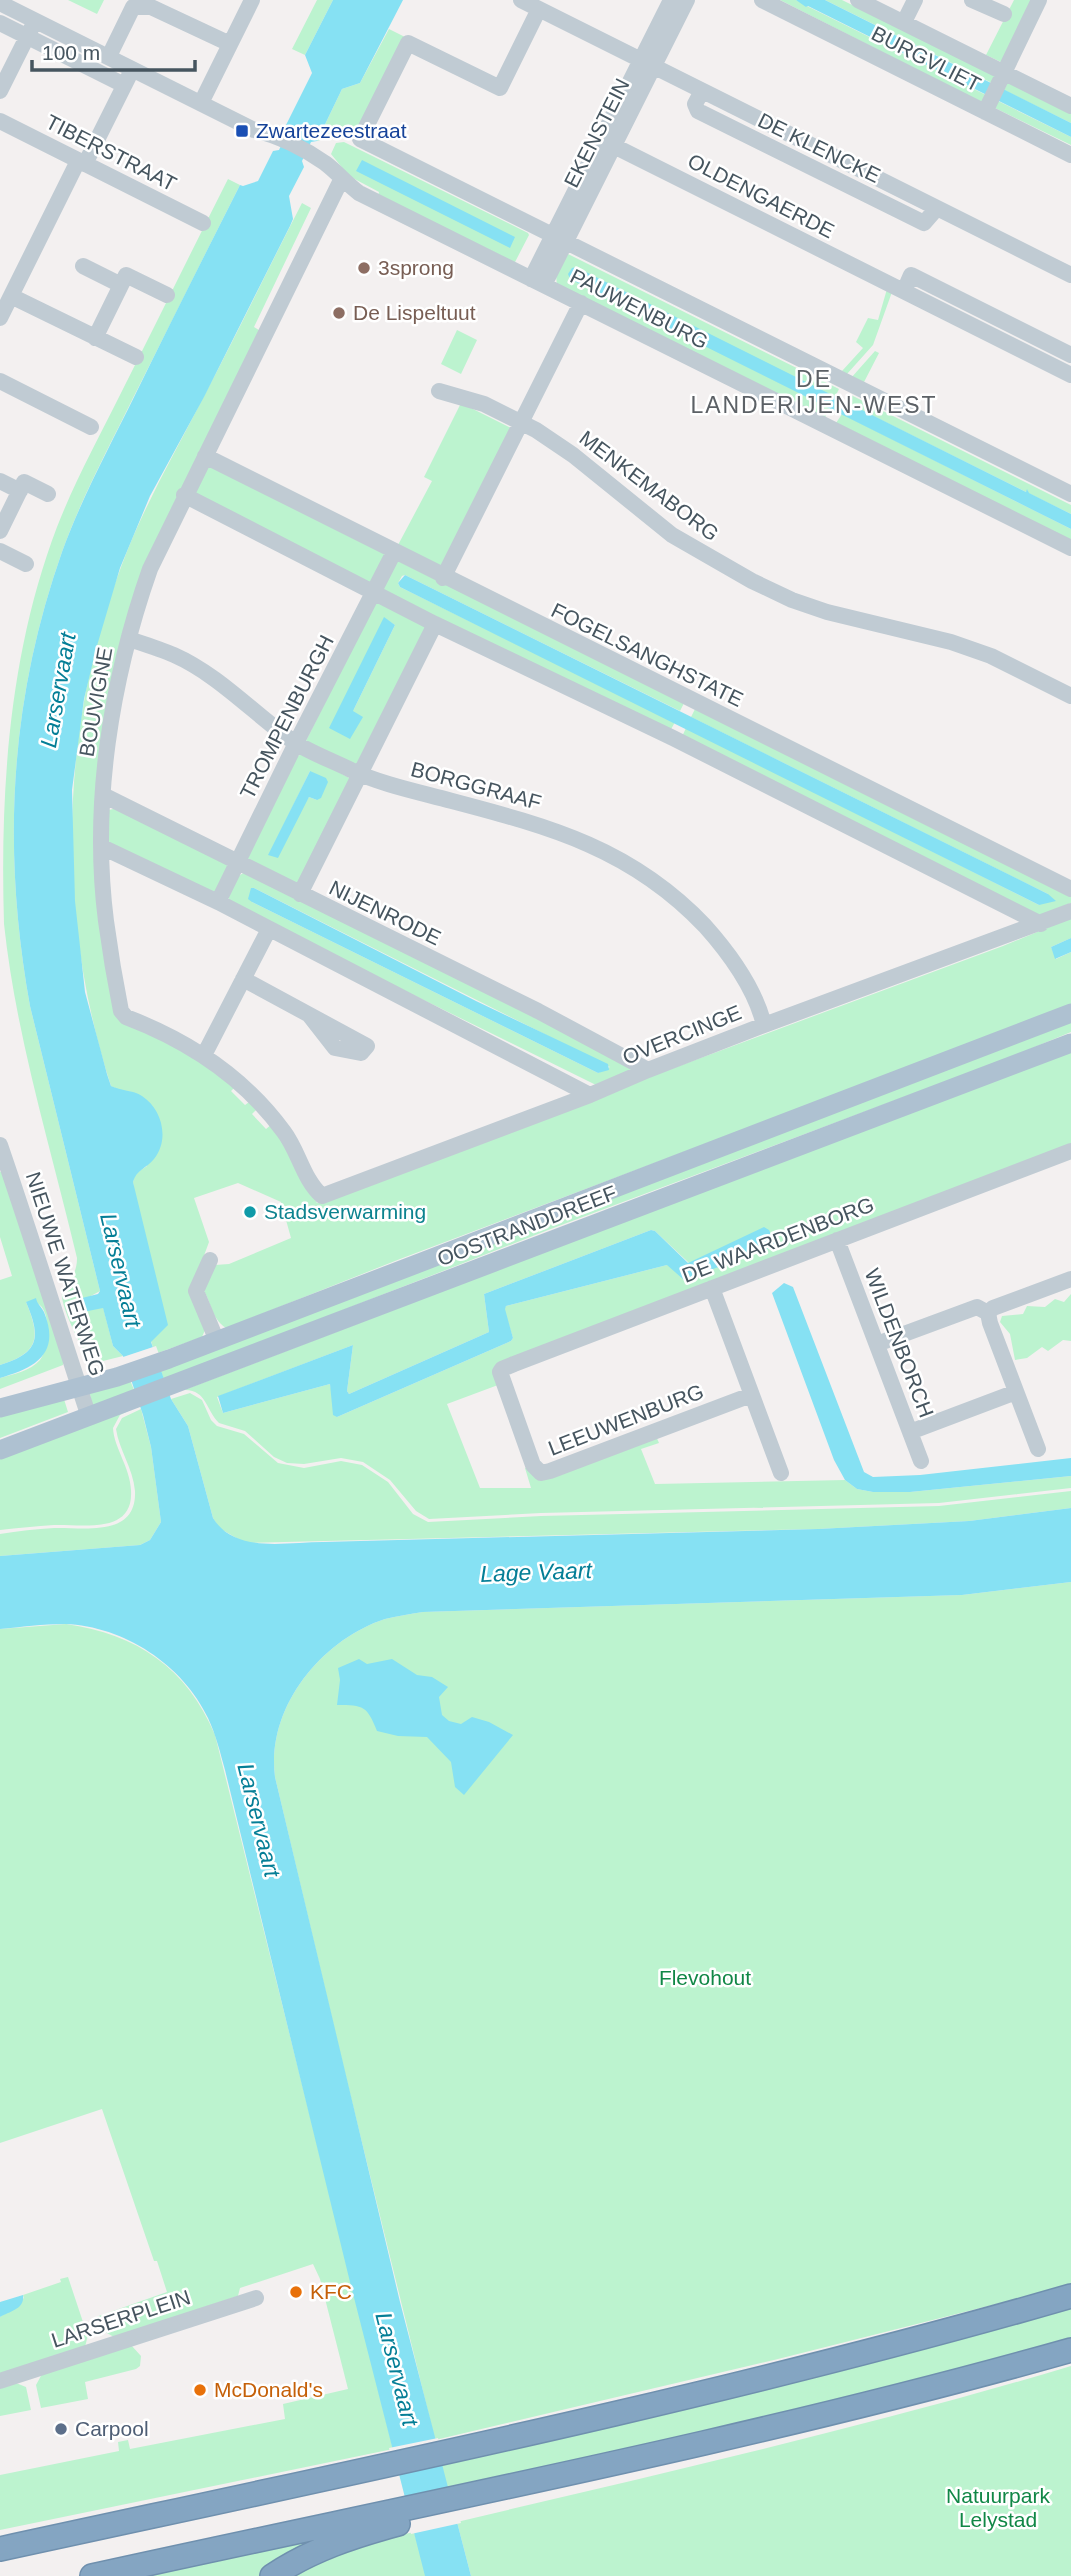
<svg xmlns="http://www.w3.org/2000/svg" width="1071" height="2576" viewBox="0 0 1071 2576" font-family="Helvetica,sans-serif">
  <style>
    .green { fill: #bcf3cf; fill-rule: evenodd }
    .water { fill: #86e1f3 }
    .pier { fill: #f3f0f0 }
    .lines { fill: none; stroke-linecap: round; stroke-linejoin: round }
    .highway-casing { stroke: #6f90ae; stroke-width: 26 }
    .minor { stroke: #c0cbd3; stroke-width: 16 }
    .major { stroke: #aec1d1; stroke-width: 19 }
    .highway { stroke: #84a5c2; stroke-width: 23 }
    .transit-dot { fill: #1a4fb4; stroke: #fff; stroke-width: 2.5 }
    .education-dot { fill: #8d6e63; stroke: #fff; stroke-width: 2.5 }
    .culture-dot { fill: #0f9aa8; stroke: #fff; stroke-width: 2.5 }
    .food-dot { fill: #e8710a; stroke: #fff; stroke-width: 2.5 }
    .service-dot { fill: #5c6f8a; stroke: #fff; stroke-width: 2.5 }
    .labels { text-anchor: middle; stroke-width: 5; stroke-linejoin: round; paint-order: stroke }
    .street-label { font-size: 21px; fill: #46555f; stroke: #fff }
    .transit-label { font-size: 21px; fill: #164399; stroke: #fff; text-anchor: start }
    .education-label { font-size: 21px; fill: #785e54; stroke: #fff; text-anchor: start }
    .culture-label { font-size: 21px; fill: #0d838f; stroke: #fff; text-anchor: start }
    .park-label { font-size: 21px; fill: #108746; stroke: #fff }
    .food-label { font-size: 21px; fill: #c56008; stroke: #fff; text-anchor: start }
    .service-label { font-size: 21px; fill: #4e5e75; stroke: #fff; text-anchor: start }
    .neighbourhood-label { font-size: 23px; letter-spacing: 2px; fill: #5c6166; stroke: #fff }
    .water-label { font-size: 23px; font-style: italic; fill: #047e96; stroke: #fff }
  </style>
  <rect width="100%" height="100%" fill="#f3f0f0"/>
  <path class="green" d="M68,0H104L97,14Z
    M317,0H333L305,55L292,49Z
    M780,0H796L805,4L806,7L807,6L986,95L982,102L965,94Z
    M825,0H842L997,76L992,83Z
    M1014,0H1035L1003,63L986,55Z
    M389,29L407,38L355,134L343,133L317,141L342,89L360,83Z
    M1008,82L1071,114V123L1004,90Z
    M998,101L1071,137V145L995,108Z
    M344,142L528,233L529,235L514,264L378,196L379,192L349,176L331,154L336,143Z
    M228,179L240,185C204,256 169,327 133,398C108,449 81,499 62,552C9,702 2,850 30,1006L100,1291L76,1304L77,1309L81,1311L103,1307L113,1346L123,1356L95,1363C85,1357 60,1307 62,1293C64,1282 77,1279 77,1258C51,1148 16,1037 4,924C0,790 9,653 57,527C75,481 99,437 121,393C157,322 192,250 228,179Z
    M302,203L311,208L254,327L262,332L170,513L100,768L120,1018L155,1032L237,1085L231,1091L245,1105L252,1100L259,1107L252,1114L266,1129L272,1124L317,1203L579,1103L1003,946L1071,918V938L1051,947L1056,959L1071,952V1006L400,1259L226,1328C210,1317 212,1302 202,1288L215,1265L229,1264L291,1238L281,1202L238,1183L194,1198L209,1242L191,1291L205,1330L202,1337L155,1354L151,1341L133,1182L135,1174L147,1166L132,1092L121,1091L111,1086C57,919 58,732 121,567C143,507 175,453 204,396C238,332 269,267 302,203Z
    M568,254L839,389L835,397L568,276L829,408L825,418L557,286L556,275Z
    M887,289L892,292L873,345L847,374L842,371L863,348L856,342L868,318L878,320Z
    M457,330L477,340L461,374L441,364Z
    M875,351L879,353L863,384L851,378Z
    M851,395L1071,505V514L1028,493V490L1026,492L847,403Z
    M461,403L511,428L442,568L398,545L432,481L424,477Z
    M842,414L1071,529V542L836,423Z
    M211,466L382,549L386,557L371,584L195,495L205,467Z
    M401,559L685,701L680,711L405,575L402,576L398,583L400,587L675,722L668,735L382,591L395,561Z
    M379,600L426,623L425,631L357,768L306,741L373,605ZM384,618L395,625L353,711Z
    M696,707L1071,894V903L1038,916L680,741L686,728L1039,905L1048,894L691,717Z
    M303,752L351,779L296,887L248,863V854L296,758ZM310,771L317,800L309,797L269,855Z
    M117,808L227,864L229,871L215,898L107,845L109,810Z
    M245,872L640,1069L596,1085L229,904C227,892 233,878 245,872ZM254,888L610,1067L598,1073L252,902Z
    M1071,1022V1032L1003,1060L548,1230L164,1380L160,1369Z
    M1071,1051V1146L499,1364L498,1385L447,1404L480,1488H531L525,1468L529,1467L531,1472L656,1436L659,1443L641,1449L655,1484L845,1480L857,1489L873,1492H910L1071,1476V1488L939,1503L541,1513L429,1519L416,1511L390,1480L363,1462L341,1458L304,1464L287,1463L274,1457L245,1431L219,1423C206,1410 206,1389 184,1390ZM651,1230L655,1231L689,1263L667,1265L506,1306L504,1309L513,1338L511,1341L337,1417L330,1384L223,1413L217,1397L353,1345L347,1391L349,1394L489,1332L484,1294Z
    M4,1170L63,1354V1365L0,1389V1378C14,1374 30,1371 40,1360C49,1349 52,1310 37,1303C34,1301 30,1302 26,1302C41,1338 39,1353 0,1365V1280L12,1276L0,1237V1172Z
    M1071,1294V1341L1063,1340L1048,1351L1042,1347L1027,1358L1015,1360L1010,1334L1000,1322L1002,1316L1023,1314L1027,1306L1045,1307L1055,1299L1064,1302Z
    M129,1378L135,1392L93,1408L89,1390Z
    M190,1393L202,1400L211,1420L217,1426L244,1434L278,1463L304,1468L341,1461L362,1465L388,1482L413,1514L428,1522L541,1516L939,1506L1071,1491V1508L969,1521L818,1529L245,1543L219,1528L213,1518L188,1426L171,1399Z
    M63,1396L68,1412L0,1438V1413Z
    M141,1409L151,1447L161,1522L150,1540L140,1545L0,1556V1534C18,1531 36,1529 54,1528C83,1527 137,1538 135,1491C133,1468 119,1450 116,1429L122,1418Z
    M130,1410L120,1415L113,1428C114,1448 130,1467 131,1490C134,1535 82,1524 54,1525C36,1526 18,1528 0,1530V1457Z
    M1071,1582V2285L774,2360L435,2440L342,2061L275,1777C266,1708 321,1640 385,1619C397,1616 410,1614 423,1612L962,1595Z
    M66,1624C137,1634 187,1668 215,1735L393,2449L0,2530V2475L119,2451L118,2442L128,2440L130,2449L285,2419L283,2404L348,2389L320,2279L313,2264L240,2288L238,2296L114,2337C104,2332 99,2327 96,2317L167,2292L157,2261H154L102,2109L0,2143V1629Z
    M68,2277L86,2331H89L85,2347L0,2375V2317L24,2298L23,2295L61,2282L60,2279Z
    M1071,2304V2342L874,2395L448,2490L439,2457Z
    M131,2345L141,2356L140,2366L136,2369L85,2382L88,2399L41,2408L36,2385L42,2374Z
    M1071,2366V2576H471L457,2522C662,2473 868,2427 1071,2366Z
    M16,2383L26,2387L31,2410L0,2416V2388Z
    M414,2532L427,2576H288L347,2547Z
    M340,2533L261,2576H146Z"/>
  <path class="water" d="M333,0H403L360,83L342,89L317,141L311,142L302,161L304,167L289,196L293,219L290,226L204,397L150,496L120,568L96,649L84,699L72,790L75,901L85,992L107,1074L111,1086C121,1091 133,1090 142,1096C162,1109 170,1139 154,1159C147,1168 136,1170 133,1182L168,1325L151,1342L171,1399L188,1426L213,1518C235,1554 286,1542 323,1542L818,1529L969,1521L1071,1508V1582L962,1595L423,1612C410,1614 397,1616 385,1619C321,1640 266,1708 275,1777L400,2302L471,2576H425L350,2282L225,1770C220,1752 216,1735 208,1718C183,1665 124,1626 65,1624C43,1624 21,1627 0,1629V1556L140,1545L150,1540L161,1522L151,1447L143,1415L123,1356L113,1346L103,1308L88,1311L77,1309L78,1299L98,1294L100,1291L30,1006C2,850 9,702 62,552C82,497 110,446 136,393C170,324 205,254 240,185L243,186L258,181L273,151L279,150L288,131L286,125L312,73L305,55Z
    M796,0H825L1071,123V137L808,6L806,7Z
    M362,160L515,237L510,248L356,171Z
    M576,267L1026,492L1027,489L1029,493L1071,514V529L570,279L568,274L572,268Z
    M405,575L1048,894L1056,901L1039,905L400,587L398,583Z
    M384,617L395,625L353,711L363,717L350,739L329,728Z
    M310,771L326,778L328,782L321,798L317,800L309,797L278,858L268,855Z
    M251,888H254L476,1001L608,1064L609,1070L598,1073L252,902L248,899Z
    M1071,938V952L1055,959L1051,947Z
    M764,1227L769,1230L775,1243L774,1246L684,1280L667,1265L506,1306L505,1309L513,1338L511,1341L337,1417L333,1415L330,1384L223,1413L218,1396L353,1345L347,1391L349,1394L489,1332L484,1294L651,1230L655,1231L688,1263Z
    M784,1283L793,1287L864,1472L873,1477L920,1475L1071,1458V1476L910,1492H873L857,1489L845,1480L834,1460L772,1293Z
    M36,1298C37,1304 41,1306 44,1312C61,1354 35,1368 0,1378V1365C40,1353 41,1337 26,1302Z
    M359,1659L367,1664L392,1659L417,1675L432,1677L448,1687L439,1697L442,1715L449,1721L461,1724L472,1717L489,1722L513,1735L464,1795L455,1787L451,1762L427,1737L398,1736L377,1731C367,1706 364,1705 337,1705L340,1680L338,1668Z
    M23,2295C25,2309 10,2311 0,2317V2302Z"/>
  <path class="pier" d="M156,1346L164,1368L126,1380L120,1358Z
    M438,2438L444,2462L395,2472L389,2448Z
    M452,2489L461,2523L411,2534L402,2500Z"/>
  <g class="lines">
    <defs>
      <path id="highway" d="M0,2549C359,2471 718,2398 1071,2296
        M92,2576C419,2504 749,2441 1071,2350
        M272,2576C311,2550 353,2536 398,2524"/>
    </defs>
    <use href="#highway" class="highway-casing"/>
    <path class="minor" d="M521,0L1071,275
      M762,0L1071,155
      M858,0L1071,106
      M972,0L1004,14
      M0,3L254,130C278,135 305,149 325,163C337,172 347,184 359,193L1071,548
      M539,9L500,88L408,43L360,139L1071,494
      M904,22L915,0
      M0,23L124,85
      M112,50L133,7H151L230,44
      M0,91L32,27
      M702,91L695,104L698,111L924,223L937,208
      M201,103L252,0
      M985,112L1039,0
      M0,121L203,223
      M599,142L614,146L1071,375
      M85,164L129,76
      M342,178L150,569C111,680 91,804 106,921C110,951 115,981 121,1011L126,1017C189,1041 244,1077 284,1132C299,1152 303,1179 322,1196L590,1095L648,1070L764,1025L1071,911
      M83,266L121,285
      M531,279L671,0
      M544,285L687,0
      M904,291L911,275L1071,355
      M11,296L136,357
      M0,318L78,161
      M95,338L126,275L167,295
      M0,381L91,427
      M439,391L484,404L536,430L573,455L672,535L752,581L792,600L827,612L951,642L991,656L1071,696
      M205,456L1071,889
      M0,481L20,491
      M184,495L435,624L673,738L1041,924
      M0,531L24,482L48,494
      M0,551L26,564
      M443,578L581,303
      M129,639C144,644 160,649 174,655C219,675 254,714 294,742C311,753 333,761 351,770C383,785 419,792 452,801C551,827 632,849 705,926C730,954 755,988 764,1025
      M103,795L538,1011L648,1070
      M102,847L218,902L590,1095
      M300,894L435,624
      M218,902L296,743L394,552
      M243,979L367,1046L361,1053L335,1048L310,1016
      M204,1055L269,929
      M0,1145C31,1235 59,1326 89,1417
      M837,1240L921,1461
      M210,1260L196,1291L217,1341
      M712,1288L781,1473
      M988,1313L990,1323L1038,1449
      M988,1313L993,1308L1071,1279
      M877,1344L977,1307L988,1313
      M751,1395L550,1471L541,1473L533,1465L500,1372L502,1369L514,1364L1071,1151
      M910,1432L1016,1392
      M0,2381L256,2298"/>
    <path class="major" d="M0,1408L117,1377L169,1359L1071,1013
      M0,1450L1071,1043"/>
    <use href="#highway" class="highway"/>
  </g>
  <rect class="transit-dot" x="235" y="124" width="14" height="14" rx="3.5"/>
  <g class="education-dot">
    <circle cx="364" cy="268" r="7"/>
    <circle cx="339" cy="313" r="7"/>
  </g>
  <circle class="culture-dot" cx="250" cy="1212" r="7"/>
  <g class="food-dot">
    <circle cx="296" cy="2292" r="7"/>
    <circle cx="200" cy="2390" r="7"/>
  </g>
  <circle class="service-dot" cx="61" cy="2429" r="7"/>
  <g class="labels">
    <g class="street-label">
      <text transform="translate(926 59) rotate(27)" y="7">BURGVLIET</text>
      <text transform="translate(597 133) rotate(-63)" y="7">EKENSTEIN</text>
      <text transform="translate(819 148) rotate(26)" y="7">DE KLENCKE</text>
      <text transform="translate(111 153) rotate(27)" y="7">TIBERSTRAAT</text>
      <text transform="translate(761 196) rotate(27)" y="7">OLDENGAERDE</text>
      <text transform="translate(639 309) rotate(27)" y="7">PAUWENBURG</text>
      <text transform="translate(649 486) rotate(37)" y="7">MENKEMABORG</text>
      <text transform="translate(647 655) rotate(26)" y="7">FOGELSANGHSTATE</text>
      <text transform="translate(96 702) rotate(-80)" y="7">BOUVIGNE</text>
      <text transform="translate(287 717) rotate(-63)" y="7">TROMPENBURGH</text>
      <text transform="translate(476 786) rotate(15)" y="7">BORGGRAAF</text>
      <text transform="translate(385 913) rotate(26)" y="7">NIJENRODE</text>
      <text transform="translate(682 1035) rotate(-22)" y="7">OVERCINGE</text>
      <text transform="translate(527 1226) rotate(-21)" y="7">OOSTRANDDREEF</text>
      <text transform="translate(778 1240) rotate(-21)" y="7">DE WAARDENBORG</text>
      <text transform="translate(65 1274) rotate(72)" y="7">NIEUWE WATERWEG</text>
      <text transform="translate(899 1343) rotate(69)" y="7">WILDENBORCH</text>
      <text transform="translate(626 1420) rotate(-21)" y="7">LEEUWENBURG</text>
      <text transform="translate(121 2319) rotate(-18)" y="7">LARSERPLEIN</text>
    </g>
    <g class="transit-label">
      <text x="256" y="138">Zwartezeestraat</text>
    </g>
    <g class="education-label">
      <text x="378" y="275">3sprong</text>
      <text x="353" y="320">De Lispeltuut</text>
    </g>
    <g class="culture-label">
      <text x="264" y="1219">Stadsverwarming</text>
    </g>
    <g class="park-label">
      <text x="705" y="1985">Flevohout</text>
      <text x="998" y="2503">Natuurpark<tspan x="998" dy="24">Lelystad</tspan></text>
    </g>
    <g class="food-label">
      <text x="310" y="2299">KFC</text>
      <text x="214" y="2397">McDonald's</text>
    </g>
    <g class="service-label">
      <text x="75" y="2436">Carpool</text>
    </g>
    <g class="neighbourhood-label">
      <text x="814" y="387">DE<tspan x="814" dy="26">LANDERIJEN-WEST</tspan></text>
    </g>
    <g class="water-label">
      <text transform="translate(58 690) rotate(-80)" y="8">Larservaart</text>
      <text transform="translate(121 1270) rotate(77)" y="8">Larservaart</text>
      <text transform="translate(536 1572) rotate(-2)" y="8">Lage Vaart</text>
      <text transform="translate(259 1820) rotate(76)" y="8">Larservaart</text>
      <text transform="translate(397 2369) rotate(76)" y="8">Larservaart</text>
    </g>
  </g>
  <path d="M32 60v10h163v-10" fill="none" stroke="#46555f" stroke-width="3.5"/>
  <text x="42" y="60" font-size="21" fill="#46555f" stroke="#ffffff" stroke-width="5" paint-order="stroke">100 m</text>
</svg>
